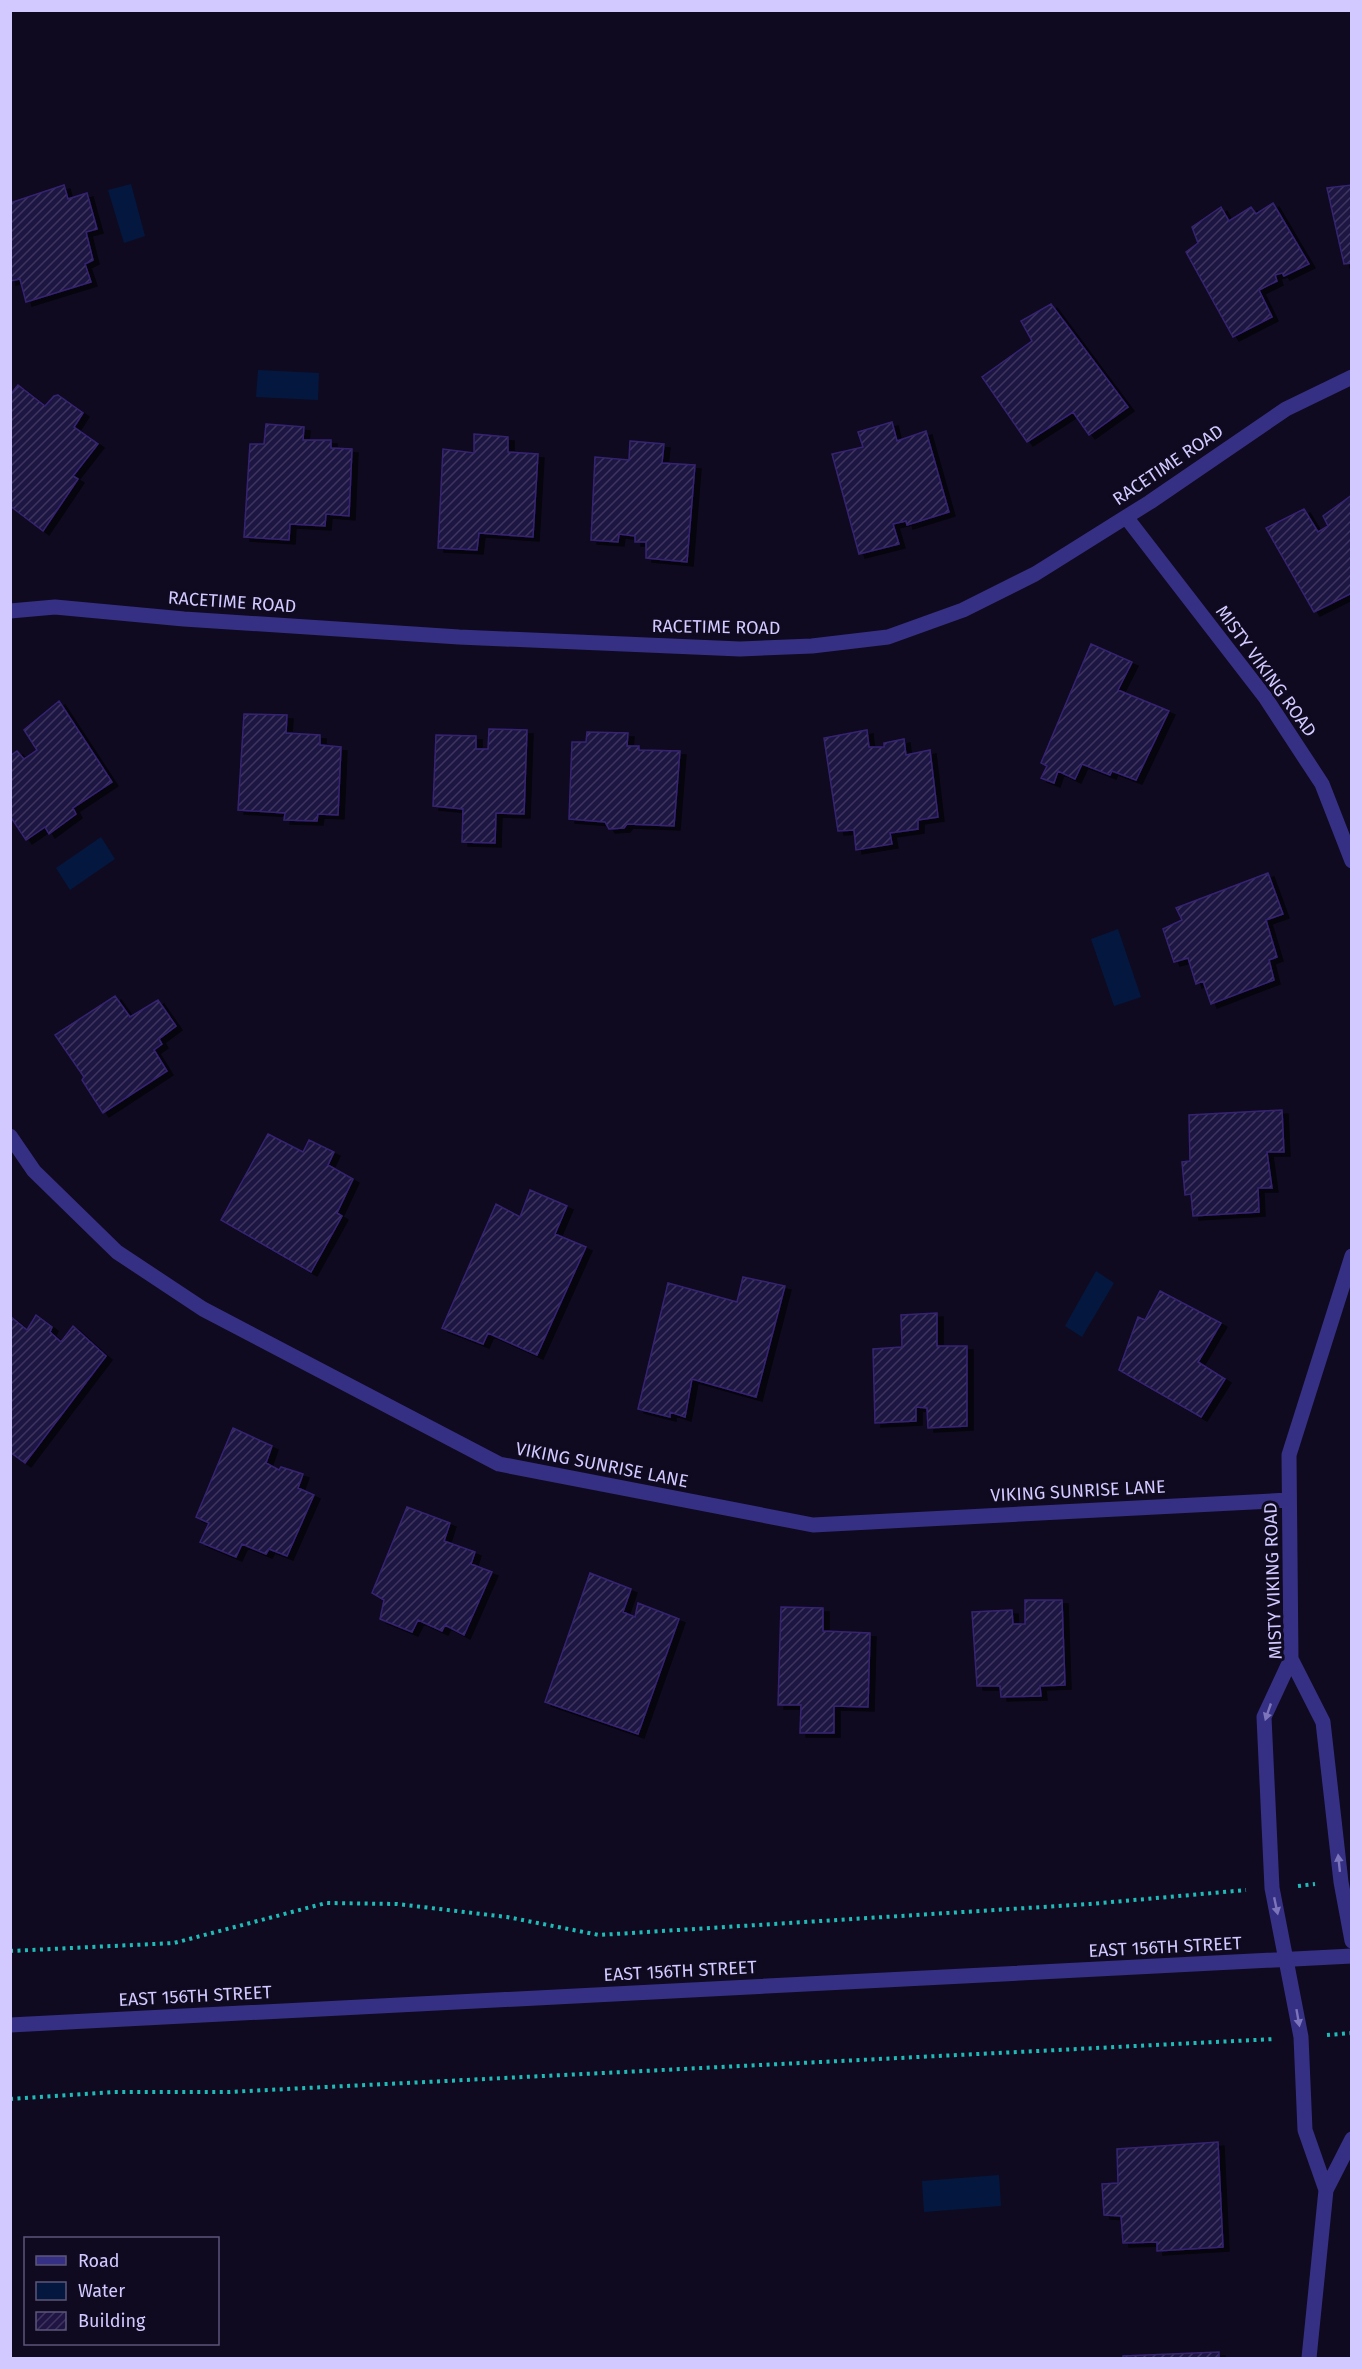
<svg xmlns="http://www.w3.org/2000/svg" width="1362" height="2369" viewBox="0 0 1362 2369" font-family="'Fira Sans',sans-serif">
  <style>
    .water { fill: #04183f }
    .building { fill: url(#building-hatch); stroke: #362471; stroke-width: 1.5; filter: url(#shadow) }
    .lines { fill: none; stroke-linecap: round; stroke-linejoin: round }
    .path { stroke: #21bbb7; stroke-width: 4; stroke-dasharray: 3 4.5; stroke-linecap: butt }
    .minor { stroke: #363084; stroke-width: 15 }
    .oneway { fill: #7c75bb }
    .labels { text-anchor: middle; stroke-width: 6; stroke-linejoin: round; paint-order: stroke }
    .street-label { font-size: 18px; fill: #d1c9ff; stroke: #0f0a20 }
  </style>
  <defs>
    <pattern id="building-hatch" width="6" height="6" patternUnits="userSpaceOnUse" patternTransform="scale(1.5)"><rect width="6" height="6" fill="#1f1443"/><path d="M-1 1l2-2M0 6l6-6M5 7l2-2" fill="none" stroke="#3e355f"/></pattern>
    <filter id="shadow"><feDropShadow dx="6" dy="4" stdDeviation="0" flood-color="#0009"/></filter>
  </defs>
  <rect width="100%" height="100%" fill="#0f0a20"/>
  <path class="water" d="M131,184L145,236L124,243L108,190Z
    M258,370L319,373L318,400L256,397Z
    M101,837L115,859L70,890L56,868Z
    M1118,929L1141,997L1114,1006L1091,939Z
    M1096,1271L1114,1283L1082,1337L1065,1326Z
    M999,2175L1001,2206L924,2212L922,2181Z"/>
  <path class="building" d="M64,185L68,199L87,193L97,229L86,232L93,260L85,264L91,282L26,302L20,279L10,281V203Z
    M1352,185V263L1344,264L1327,188Z
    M1273,203L1309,264L1284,276L1282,273L1275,275L1277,281L1259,290L1272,317L1233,337L1186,252L1198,243L1192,227L1221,207L1229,221L1251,207L1256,214Z
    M1051,304L1128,407L1089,435L1073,412L1027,442L982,377L1032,341L1021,321Z
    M18,385L45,406L54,396L58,395L83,413L74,427L98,444L73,476L78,479L43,531L10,506V395Z
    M892,422L897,441L926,431L949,512L907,525L906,521L893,524L899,544L859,554L832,454L863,447L858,432Z
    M266,424L304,427L303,440H331V448L352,449L349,516L326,514L325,526L290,524L289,540L244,537L250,444H264Z
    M474,434L508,437V452L538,454L533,537L479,533L477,550L438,548L443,449L474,453Z
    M630,441L664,444L662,463L695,465L687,562L646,558V542H635V536L619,534L618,542L591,540L595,457L629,460Z
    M1352,495V593L1314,612L1266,528L1304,509L1318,532L1328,526L1323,516Z
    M1091,644L1132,662L1118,690L1169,711L1136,780L1112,771L1110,775L1082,764L1075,779L1058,771L1054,783L1041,778L1047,766L1041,763Z
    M59,701L112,782L73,808L76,814L49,834L45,827L26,840L10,816V756L17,751L24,759L37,750L24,730Z
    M244,714L287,715L286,733L320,735V745L341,747L338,815L318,814L317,821L284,820L285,813L238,810Z
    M489,729L527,730L524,814L496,813L495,843L462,842L463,809L433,806L436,735L476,736V749H488Z
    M867,730L869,747H884V743L904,739L906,755L930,750L938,817L918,820V829L890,833L892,844L856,850L854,830L838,831L824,738Z
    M587,732L628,733L627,746H639V750L680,751L674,826L627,824L624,828L609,829L605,822L569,819L572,742H586Z
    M1268,873L1283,914L1266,920L1277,957L1269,960L1274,980L1211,1004L1203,981L1196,984L1188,958L1174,962L1163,929L1182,920L1176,908Z
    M115,996L130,1017L158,1000L176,1026L159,1039L162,1044L154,1050L167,1071L103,1113L82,1080L84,1077L55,1035Z
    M1282,1110L1284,1152H1267L1272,1188H1258L1259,1212L1193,1216L1191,1194L1185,1195L1182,1162L1190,1161L1189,1115Z
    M268,1134L303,1152L309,1140L334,1152L328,1165L353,1179L337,1213L342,1216L311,1272L221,1220Z
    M530,1190L567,1206L555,1234L586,1247L537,1355L488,1333L483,1344L442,1328L496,1204L520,1217Z
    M743,1277L785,1286L756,1397L692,1379L685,1417L670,1412V1417L638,1409L668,1283L737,1302Z
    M1160,1291L1221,1323L1198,1362L1225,1379L1201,1417L1119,1370L1138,1317L1145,1320Z
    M937,1313V1346H967V1426L928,1428L927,1408L916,1407V1421L875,1423L873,1349L902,1347L901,1315Z
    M36,1315L52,1327L50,1332L61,1342L73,1326L106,1356L25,1463L10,1452V1316L27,1330Z
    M233,1428L272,1446L266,1463L279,1470L281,1467L303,1474L298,1488L314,1495L287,1556L269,1549L266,1554L242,1544L236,1557L200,1542L209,1523L196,1517Z
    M407,1507L450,1523L444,1541L475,1552L471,1564L492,1572L464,1635L445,1625L442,1631L418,1620L412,1632L380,1619L384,1600L372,1593Z
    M590,1573L631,1589L623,1612L635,1617L638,1603L679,1619L638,1734L545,1702Z
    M1025,1600H1062L1065,1685L1040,1686L1041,1696L1001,1697L1000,1686H977L972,1612L1012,1610L1013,1624H1025Z
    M781,1607L823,1608V1631L870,1633L868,1707L834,1706V1733H800L801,1705H778Z
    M1218,2142L1223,2247L1157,2251V2242L1123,2243L1121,2216L1104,2215L1102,2184L1118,2183L1117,2149Z
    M1219,2352V2358H1123V2356Z"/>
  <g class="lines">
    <path class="path" d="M1298,1886L1315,1884
      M10,1951L174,1943L326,1903L397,1904L507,1917L599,1935L1090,1904L1246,1890
      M1327,2035L1352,2033
      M10,2099L114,2092H228L1274,2039"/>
    <path class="minor" d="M1126,517L1265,697L1322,784L1352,861
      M10,611L55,607L184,619L459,637L740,649L812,646L888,637L963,610L1035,574L1150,502L1286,409L1352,377
      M10,1136L34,1171L117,1252L203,1309L499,1464L813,1525L1289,1500
      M1352,1256L1289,1455L1291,1659L1323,1722L1341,1882L1352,1941
      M1291,1659L1264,1717L1272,1888L1301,2037L1305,2130L1326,2190
      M10,2025L1352,1956
      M1309,2358L1326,2190L1352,2139"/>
  </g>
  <defs><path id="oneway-solid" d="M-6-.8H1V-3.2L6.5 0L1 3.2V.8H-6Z" transform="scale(1.5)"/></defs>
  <g class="oneway">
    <use href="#oneway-solid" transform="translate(1268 1712) rotate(109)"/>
    <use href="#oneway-solid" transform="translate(1339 1863) rotate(-96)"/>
    <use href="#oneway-solid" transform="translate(1276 1906) rotate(78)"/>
    <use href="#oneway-solid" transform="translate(1298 2018) rotate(80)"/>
  </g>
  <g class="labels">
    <g class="street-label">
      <text transform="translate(1168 465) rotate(-34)" y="6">RACETIME ROAD</text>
      <text transform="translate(232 602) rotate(4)" y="6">RACETIME ROAD</text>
      <text transform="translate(716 627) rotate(1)" y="6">RACETIME ROAD</text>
      <text transform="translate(1266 671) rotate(54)" y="6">MISTY VIKING ROAD</text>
      <text transform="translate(602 1465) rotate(11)" y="6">VIKING SUNRISE LANE</text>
      <text transform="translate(1078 1491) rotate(-3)" y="6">VIKING SUNRISE LANE</text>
      <text transform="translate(1273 1581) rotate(-92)" y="6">MISTY VIKING ROAD</text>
      <text transform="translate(1165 1947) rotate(-3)" y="6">EAST 156TH STREET</text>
      <text transform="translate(680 1971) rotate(-3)" y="6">EAST 156TH STREET</text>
      <text transform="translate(195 1996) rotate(-3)" y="6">EAST 156TH STREET</text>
    </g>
  </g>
  <rect width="1362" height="2369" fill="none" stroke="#d1c9ff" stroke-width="24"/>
  <rect x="24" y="2237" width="195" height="108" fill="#0f0a20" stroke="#5d5679" stroke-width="1.5"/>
  <rect x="36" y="2256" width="30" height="9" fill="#363084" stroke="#5d5679" stroke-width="1.5"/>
  <text x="78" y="2267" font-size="18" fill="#d1c9ff">Road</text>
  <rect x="36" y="2282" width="30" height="18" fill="#04183f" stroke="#5d5679" stroke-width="1.5"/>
  <text x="78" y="2297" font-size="18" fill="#d1c9ff">Water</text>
  <rect x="36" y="2312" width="30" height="18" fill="url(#building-hatch)" stroke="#5d5679" stroke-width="1.5"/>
  <text x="78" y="2327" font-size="18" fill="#d1c9ff">Building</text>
</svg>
